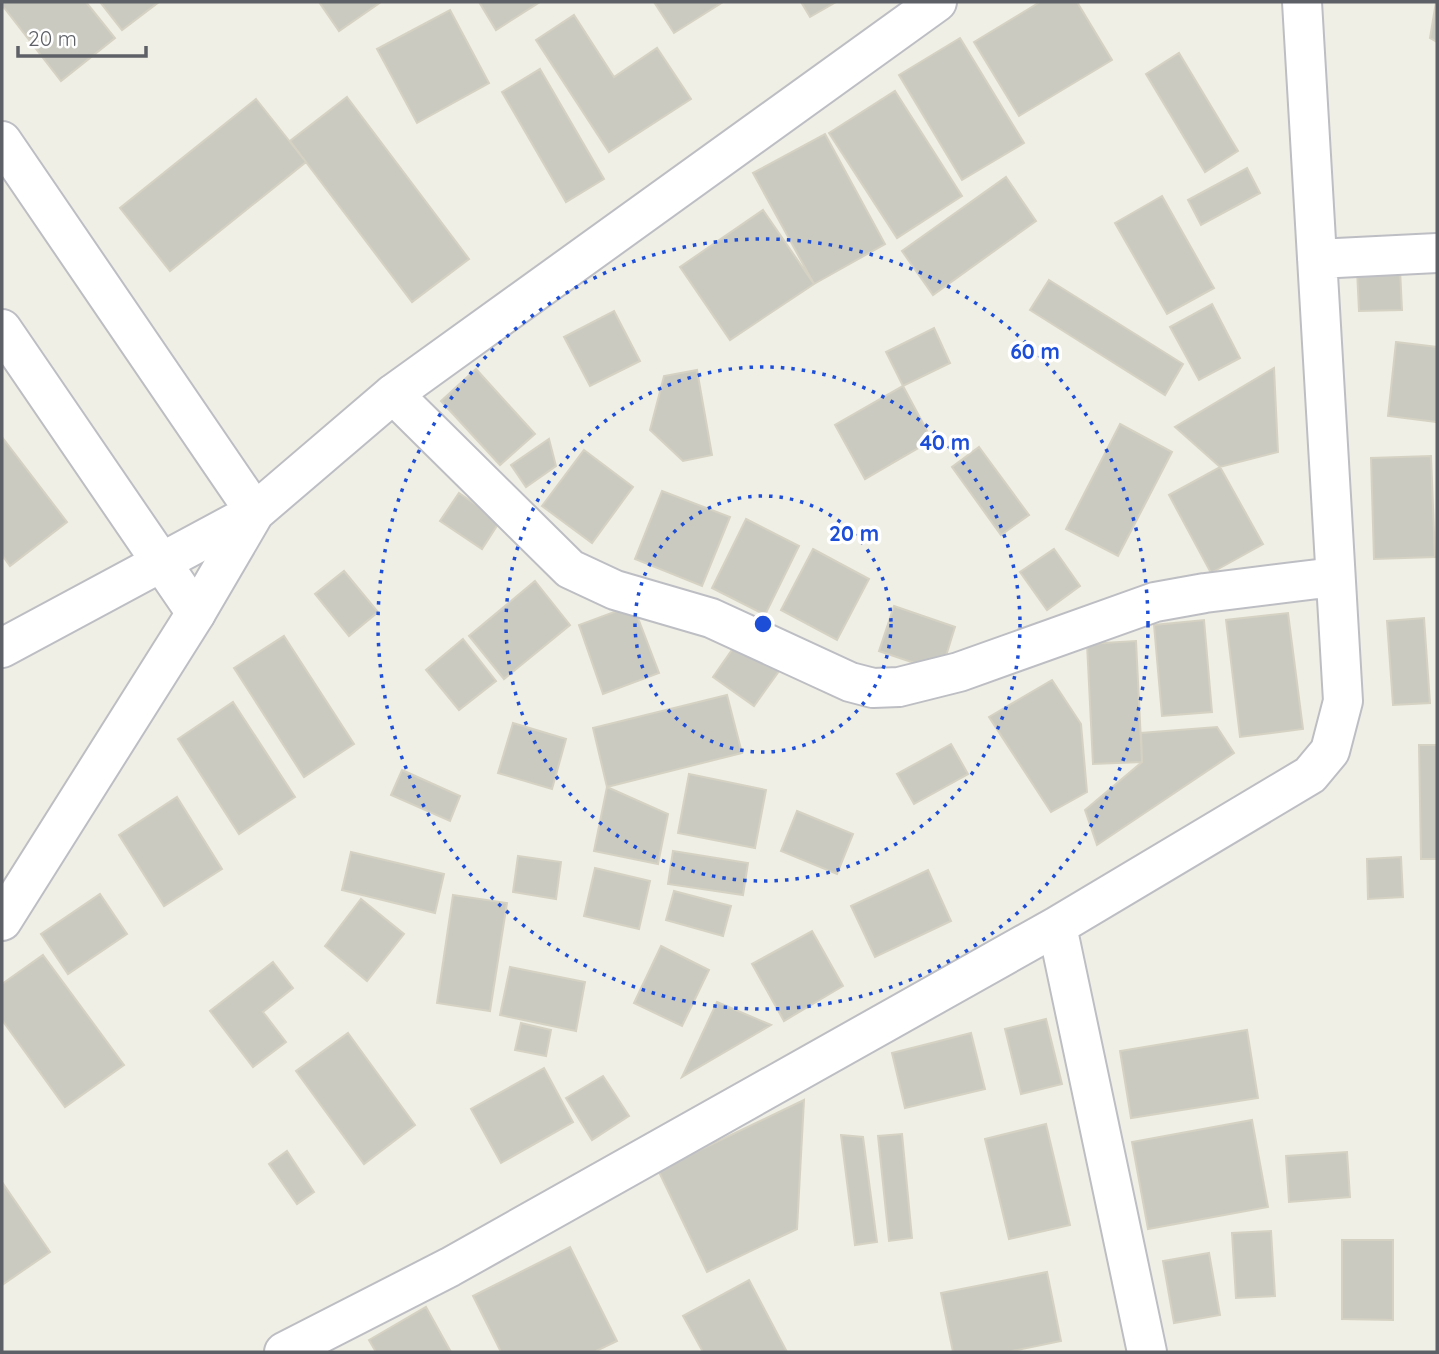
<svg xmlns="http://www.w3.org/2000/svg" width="1439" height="1354" viewBox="0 0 1439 1354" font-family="Quicksand,sans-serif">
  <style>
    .building { fill: #cbcac1; stroke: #d5d2c3; stroke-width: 2 }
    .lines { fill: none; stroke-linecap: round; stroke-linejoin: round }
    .minor-casing { stroke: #bdbec4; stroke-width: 42 }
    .tertiary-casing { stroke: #bdbec4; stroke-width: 42 }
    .minor { stroke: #fff; stroke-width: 38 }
    .tertiary { stroke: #fff; stroke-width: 38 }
    .ring { fill: none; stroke: #1d4ed8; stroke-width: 3.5; stroke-dasharray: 3.5 7 }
    .centre { fill: #1d4ed8; stroke: #fff; stroke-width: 3.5 }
    .ring-label { font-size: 21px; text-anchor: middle; font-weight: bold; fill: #1d4ed8; stroke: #fff; stroke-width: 7; stroke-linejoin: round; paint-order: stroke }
  </style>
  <rect width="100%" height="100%" fill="#f0efe5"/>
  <path class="building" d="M2,2H86L115,38L61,81L2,5Z
    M100,2H159L122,30Z
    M319,2H381L339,31Z
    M479,2H540L496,30Z
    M654,2H723L674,33Z
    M801,2H836L810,17Z
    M1040,2H1077L1112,60L1019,116L974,42Z
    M1436,2H1437V42L1430,38Z
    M450,10L489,83L417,123L377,49Z
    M574,15L614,77L657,48L691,99L609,152L536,40Z
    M960,38L1024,143L962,180L899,75Z
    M1179,53L1238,151L1205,172L1146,74Z
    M540,69L604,179L566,202L502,92Z
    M895,91L962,196L897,238L829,133Z
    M347,97L469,259L412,302L290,141Z
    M256,99L306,162L170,271L120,208Z
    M825,134L885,244L814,284L753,173Z
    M1247,168L1260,193L1201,225L1188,200Z
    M1006,177L1036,221L933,295L902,251Z
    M1162,196L1214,288L1167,314L1115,223Z
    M763,210L814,284L730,340L680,267Z
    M1400,269L1402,310L1359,311L1357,270Z
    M1049,280L1183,364L1165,395L1030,310Z
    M1212,304L1240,358L1199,380L1170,327Z
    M614,311L640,361L590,386L564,337Z
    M934,328L950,363L903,386L886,352Z
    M1396,342L1437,347V422L1388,416Z
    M1274,368L1278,452L1220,467L1175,427Z
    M476,369L535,434L500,465L441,401Z
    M697,370L712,455L683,461L650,430L664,376Z
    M903,386L932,440L865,479L835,425Z
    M1120,424L1172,452L1118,556L1066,529Z
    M2,437L67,522L10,566L2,555Z
    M549,439L556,466L526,487L511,465Z
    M979,447L1029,515L1001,535L952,467Z
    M584,450L633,487L592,543L542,506Z
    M1431,456L1435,557L1374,559L1371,458Z
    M1220,467L1263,544L1211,573L1169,495Z
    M662,491L730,517L702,586L635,559Z
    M459,493L500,521L482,549L440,521Z
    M746,519L799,546L765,615L712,588Z
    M813,549L869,579L837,640L781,610Z
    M1054,549L1080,586L1047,610L1020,572Z
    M344,571L378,612L349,636L315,594Z
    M535,581L570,625L504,679L469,636Z
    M633,605L659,673L603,694L579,625Z
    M894,606L955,627L941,672L879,651Z
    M1288,613L1303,729L1240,737L1226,620Z
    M1424,618L1430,703L1393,705L1387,621Z
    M1204,620L1212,712L1162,716L1154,625Z
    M284,636L354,744L304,777L234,668Z
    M741,637L782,667L754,706L713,677Z
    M463,639L496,681L459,710L426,670Z
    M1136,641L1142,762L1093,764L1087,644Z
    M1052,680L1081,724L1087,792L1051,812L989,717Z
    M727,695L742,753L607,787L593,728Z
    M233,702L295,797L239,834L178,739Z
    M513,723L566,739L552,789L498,773Z
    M1217,727L1234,753L1097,845L1085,810L1142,762L1141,733Z
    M951,744L968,774L914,804L897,774Z
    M1419,745H1437V859H1421Z
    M402,770L460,796L450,821L391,795Z
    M689,774L766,790L755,848L678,833Z
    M607,787L668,814L658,864L594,851Z
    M177,797L222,869L164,906L119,835Z
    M797,811L853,834L837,874L781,851Z
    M673,851L748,863L743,895L668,884Z
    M351,852L444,874L435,913L342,890Z
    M518,856L561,862L556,899L513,892Z
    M1401,857L1403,897L1368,899L1367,859Z
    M595,868L650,881L639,929L584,916Z
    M928,870L951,921L875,957L851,906Z
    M674,891L731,906L723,936L666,920Z
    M100,894L127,934L68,974L41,934Z
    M453,895L507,903L490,1011L437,1003Z
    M361,899L404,934L367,981L325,946Z
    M812,931L843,986L784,1021L752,964Z
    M661,946L709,970L682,1026L634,1003Z
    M43,955L124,1065L65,1107L2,1020V984Z
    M273,962L293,988L263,1012L286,1042L253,1067L210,1011Z
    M510,967L585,982L576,1031L500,1015Z
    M717,1002L771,1025L682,1077Z
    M1046,1019L1062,1084L1021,1094L1005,1029Z
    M521,1023L551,1030L546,1056L515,1050Z
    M1247,1030L1258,1098L1131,1118L1120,1051Z
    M348,1033L415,1125L364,1164L296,1071Z
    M971,1033L985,1089L905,1108L892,1053Z
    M544,1068L573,1122L501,1163L471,1109Z
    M603,1076L629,1116L592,1140L566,1098Z
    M804,1100L797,1229L707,1272L658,1170Z
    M1252,1120L1268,1207L1148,1229L1132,1142Z
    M1046,1124L1070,1225L1009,1239L985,1139Z
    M902,1134L912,1238L889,1241L878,1136Z
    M841,1135L863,1137L877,1242L855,1245Z
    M287,1151L314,1192L297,1204L269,1164Z
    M1347,1152L1350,1197L1289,1202L1286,1156Z
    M2,1182L50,1252L2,1285Z
    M1271,1231L1275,1296L1236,1298L1232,1233Z
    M1342,1240H1393V1320L1342,1319Z
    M570,1247L617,1341L594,1352H501L473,1296Z
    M1209,1253L1220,1315L1174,1323L1163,1261Z
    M1047,1272L1061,1341L1007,1352H953L941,1293Z
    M749,1280L787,1352H703L683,1316Z
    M426,1307L451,1352H376L369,1340Z"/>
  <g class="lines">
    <defs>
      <path id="minor" d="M2,141L255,512L2,648
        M1317,259L1437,253
        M2,329L196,613
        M393,394L570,569L615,590L711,618L850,682L873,688L899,687L959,672L1155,602L1205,593L1334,577
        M1057,926L1147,1352
        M284,1352L450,1267L1057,926L1310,775L1330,751L1343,701L1302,2"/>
      <path id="tertiary" d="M2,921L196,613L255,512L393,394L937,2"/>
    </defs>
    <use href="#minor" class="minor-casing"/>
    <use href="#tertiary" class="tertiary-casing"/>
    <use href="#minor" class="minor"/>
    <use href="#tertiary" class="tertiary"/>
  </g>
  <g class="ring">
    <circle cx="763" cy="624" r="128"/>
    <circle cx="763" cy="624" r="257"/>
    <circle cx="763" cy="624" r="385"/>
  </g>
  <circle cx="763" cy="624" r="10" class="centre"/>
  <g class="ring-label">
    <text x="1035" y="359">60 m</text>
    <text x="945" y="450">40 m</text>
    <text x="854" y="541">20 m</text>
  </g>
  <rect width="1439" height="1354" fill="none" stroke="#5d6066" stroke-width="7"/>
  <path d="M18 46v10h128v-10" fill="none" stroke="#5d6066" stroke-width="3.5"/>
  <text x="28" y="46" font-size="21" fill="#5d6066" stroke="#ffffff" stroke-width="5" paint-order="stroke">20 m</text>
</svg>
